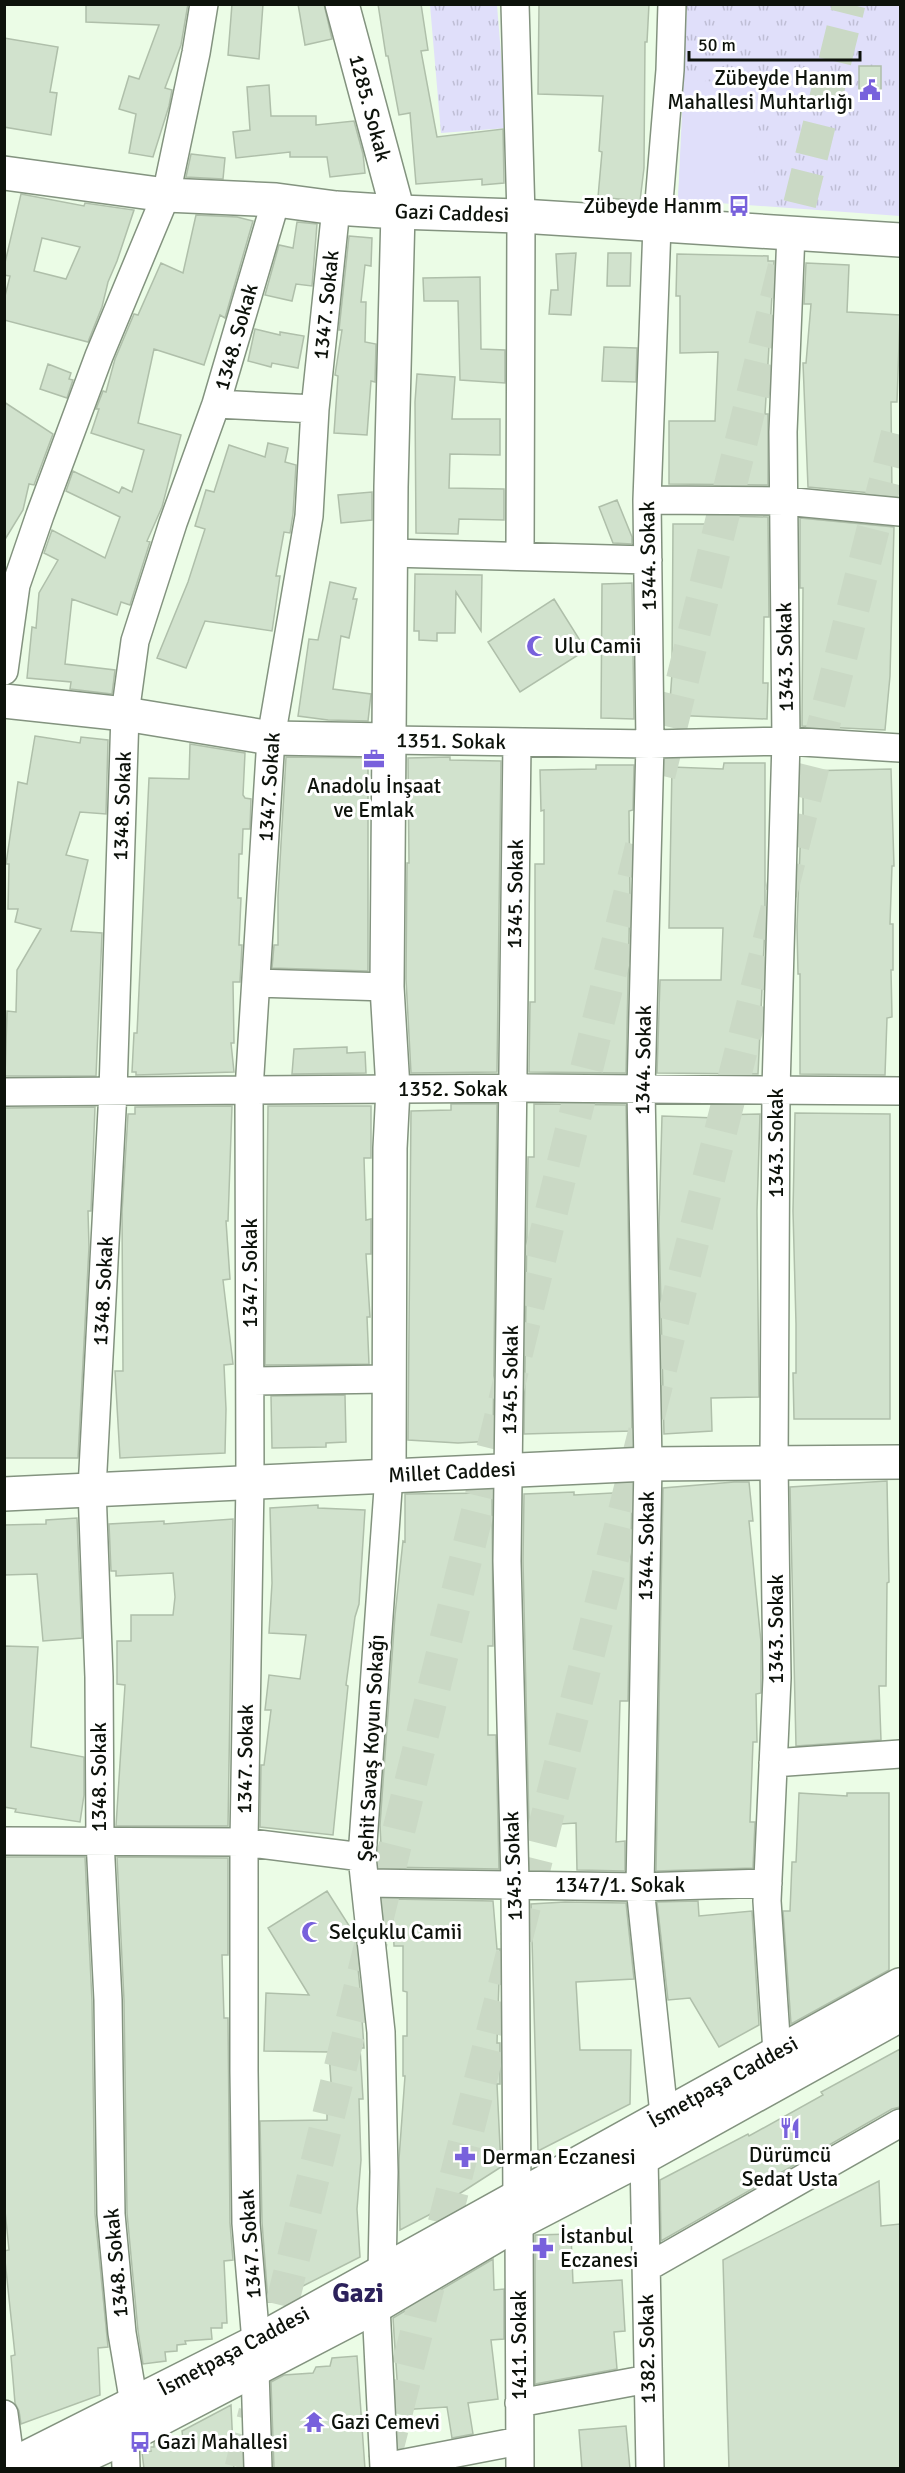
<svg xmlns="http://www.w3.org/2000/svg" width="905" height="2473" viewBox="0 0 905 2473" font-family="Signika,sans-serif">
  <style>
    .grass { fill: url(#grass-tufts) }
    .pitch { fill: #e0dffa }
    .building { fill: #d1e2cd; stroke: #afbfaa; stroke-width: 1.5; fill-rule: evenodd }
    .lines { fill: none; stroke-linecap: round; stroke-linejoin: round }
    .motorway-tunnel { stroke: #cad9c5; stroke-width: 33; stroke-dasharray: 33 16; stroke-linecap: butt }
    .minor-casing { stroke: #83937f; stroke-width: 30 }
    .tertiary-casing { stroke: #83937f; stroke-width: 36 }
    .secondary-casing { stroke: #83937f; stroke-width: 36 }
    .primary-casing { stroke: #83937f; stroke-width: 36 }
    .minor { stroke: #fff; stroke-width: 27 }
    .tertiary { stroke: #fff; stroke-width: 33 }
    .secondary { stroke: #fff; stroke-width: 33 }
    .primary { stroke: #fff; stroke-width: 33 }
    .labels { text-anchor: middle; stroke-width: 6; stroke-linejoin: round; paint-order: stroke }
    .poi-label { font-size: 21px; fill: #0d120b; stroke: #fff; text-anchor: start }
    .street-label { font-size: 21px; fill: #0d120b; stroke: #fff }
    .district-label { font-size: 27px; font-weight: bold; fill: #2c215b; stroke: #fff }
  </style>
  <defs>
    <pattern id="grass-tufts" width="24" height="20" patternUnits="userSpaceOnUse" patternTransform="scale(1.5)"><rect width="24" height="20" fill="#e0dffa"/><path d="M3 7l-1-3M5 7V3M7 7l1-3M15 17l-1-3M17 17v-4M19 17l1-3" fill="none" stroke="#bfbed5"/></pattern>
  </defs>
  <rect width="100%" height="100%" fill="#ebfce6"/>
  <path class="grass" d="M430,5H497L507,128L441,133Z
    M687,5H900V216L678,200Z"/>
  <path class="pitch" d="M685,80L760,84L753,205L678,200Z"/>
  <path class="building" d="M86,4H188L181,45L165,88L172,90L169,106L153,157L129,153L136,114L119,109L129,76L139,79L159,25L86,22Z
    M232,4H263L259,59L228,55Z
    M298,4H324L332,39L305,45Z
    M378,4H421L428,50L421,51L437,137L503,129L504,183L482,185V179L416,184L410,113L399,115L388,56H386Z
    M539,4H649L647,42H645L644,168L640,201L598,197L602,152L599,151L603,96L538,94Z
    M4,38L58,47L50,92L57,93L51,135L4,127Z
    M859,66H881V99H859Z
    M269,85L271,116H316V125L354,121L363,154L365,173L330,177L327,157H290V152L236,158L233,132L250,130L247,87Z
    M191,154L225,158L223,179L186,177Z
    M21,194L84,206L85,203L134,210L117,261L108,282L102,307L88,342L4,320V300L10,276L4,275V267ZM42,238L80,247L66,279L34,271Z
    M196,215L237,217L253,221L225,318L220,315L204,365L154,349L138,423L181,435L162,507L147,541L150,542L130,605L121,602L117,615L72,599L65,664L115,670L112,694L70,689L71,682L27,678L32,627L36,628L39,593L58,560L44,553L52,530L105,558L120,517L66,491L73,471L119,493L122,487L132,492L144,450L91,433L99,409H96L103,391L106,392L115,359L134,314L138,315L161,263L183,273Z
    M297,222L317,224L312,286L296,284L292,301L265,295L279,245L293,248Z
    M349,236L372,238L371,266L365,265L361,302H366L365,342L376,344L375,382L371,381L367,435L334,433L338,376L335,375L342,330H339Z
    M576,253L571,315L549,314L551,290H558L556,254Z
    M608,253H631L630,286H607Z
    M677,254L768,256V261H774L765,414H768V485L669,484V421H715L718,352L680,353V296H676Z
    M806,263L849,265L847,312L900,315L897,402H891L892,495L808,487L803,363H806L811,304H804Z
    M480,277L481,349L505,350V383L460,380L458,301H424L423,278Z
    M255,329L280,335V332L304,336L298,368L272,363L271,367L248,361Z
    M604,347L637,348L636,382L602,381Z
    M48,364L71,373L69,379L73,380L67,398L40,389Z
    M417,374L455,377L452,419H500V455L450,454L449,488L504,489V520L459,519L458,534L416,533L415,402Z
    M4,402L53,434L34,485L29,484L23,510L4,541Z
    M268,443L288,448L285,462L296,465L293,514L290,533L284,532L276,576H280L272,631L205,621L186,668L157,658L188,582L205,529L195,526L206,490L214,492L229,445L265,457Z
    M372,492V520L341,523L338,495Z
    M617,500L632,537V544L613,543L599,507Z
    M723,516L768,517L769,617H764L763,683H768L767,719L669,715L672,673L673,524H723Z
    M800,518L894,527L890,676L885,730L802,726L803,588H800Z
    M415,574L482,575L481,631L456,592L455,633H437V641L419,640V631H414Z
    M330,582L356,588L353,599H357L349,638L341,636L333,689L371,694L368,721L328,720L298,716L309,639L318,640Z
    M632,583L634,719L601,718L602,584Z
    M554,599L586,650L520,692L488,642Z
    M35,736L80,743L81,737L108,740L106,814L80,812L66,855L88,860L71,931L102,933L96,1076H5L7,1011L16,1012L17,970L41,929L15,922L18,909H8L9,864H6L18,782L27,784Z
    M190,744L245,753L243,795L245,798L251,799L250,829H243L242,854H239L238,898H241L239,945H242L240,982H233L234,1043H231L234,1072L136,1075V1072H132L134,1033H137L149,778L189,779Z
    M286,757L368,758V971L272,968L274,945H278V896Z
    M450,757V760L501,761L497,1072L411,1073L406,979L407,863H409L408,758Z
    M724,763H765V925L758,1074L657,1073L660,980H721L723,928H669L672,767L723,769Z
    M596,765H634L633,810L629,811L630,894L626,1073L529,1072L530,1002H535V864H544V810L541,811L540,770L596,769Z
    M891,769L894,866H892L890,924H893V970H891L892,1017L887,1018L885,1075L800,1074V974H798L797,926L801,825H803V771Z
    M347,1047V1053L365,1052L366,1073L292,1074L294,1049Z
    M451,1104H497L493,1441L458,1443L408,1440L411,1111L451,1110Z
    M534,1104L626,1105L632,1431L524,1434L528,1157H534Z
    M232,1106L228,1221H226L230,1279L223,1280L233,1364L224,1365L226,1409L225,1453L120,1458L115,1371H123L122,1212L128,1114H135V1107Z
    M268,1106H371V1158H364L366,1220L371,1219V1254H366L370,1317H367L369,1364L265,1365Z
    M95,1107L91,1211H88L89,1247L78,1458H4V1108Z
    M795,1113L890,1114V1419H794L793,1373H796V1324L793,1211Z
    M760,1114L757,1211L759,1397L711,1398L712,1431L664,1434L659,1226L662,1116L716,1118V1115Z
    M345,1395L346,1442L326,1443V1447L272,1448L271,1396Z
    M887,1481L889,1582L887,1583L886,1686H879L881,1740L796,1746L790,1487Z
    M734,1482H749L753,1521H749L761,1642V1693L756,1694L757,1742H753L750,1822H755L753,1868L656,1871L663,1488Z
    M574,1492V1495L632,1492L628,1701H620L616,1842L625,1841V1871L577,1870L576,1823L529,1826L523,1561L524,1494Z
    M492,1493L493,1646H488V1735H496L499,1869L382,1867L380,1825L395,1615L403,1541L405,1542V1494Z
    M318,1505V1508L365,1510L359,1604L355,1617L346,1685L348,1686L333,1835L260,1827L261,1765H264L271,1710H265L269,1675L300,1679L306,1635L269,1633L272,1583L270,1508Z
    M77,1518L82,1638L43,1641L37,1574L4,1575V1525L46,1524V1520Z
    M233,1519L228,1826H116L125,1685L117,1684V1641H131V1615H173L175,1597L173,1573L116,1576V1571H111L109,1524L164,1521V1524Z
    M4,1646L38,1647L31,1747L84,1757V1795L80,1822L15,1812L16,1809L4,1807Z
    M799,1793L847,1796V1793H889V1970L791,2024L783,1911H790L792,1862H796Z
    M4,1857H85L92,2001L95,2214L108,2347L98,2348L100,2395L21,2424L19,2411L15,2403L11,2356L15,2355L4,2251L9,2250L4,2201Z
    M117,1857L228,1858V1955H222L224,2018H228L230,2223L233,2260L224,2261L227,2323H222V2328H211L212,2339L185,2341L186,2344L177,2345V2351L165,2352L166,2361L143,2364L138,2331L127,2213L124,2000Z
    M327,1891L355,1935L360,1989L364,2048H360L363,2099H359L361,2160L357,2209L360,2257L303,2286H297V2293H285V2302H268L262,2222L260,2121L327,2120V2113H333L329,2052L264,2051L266,1993L309,1995L268,1928Z
    M392,1899L493,1901L497,1949H500L497,2043H500V2084H497L501,2167L448,2201V2205L400,2230L399,2159L405,2076H403V2036H407V1992L403,1991V1946H394Z
    M698,1901L699,1916L752,1911L759,2025L719,2047L690,1998L668,2000L657,1902Z
    M565,1902L626,1903L634,1979L576,1982L580,2050H631L630,2104L538,2151L531,1904Z
    M900,2049V2107L892,2109L661,2241L660,2180L748,2134L749,2136L823,2095L821,2092Z
    M879,2181L881,2226L900,2224V2469H729L723,2260Z
    M571,2234L573,2283L622,2280L625,2331L614,2332L617,2369L535,2384V2235Z
    M493,2259L494,2290L504,2289V2339L491,2340L498,2399L468,2403L473,2434L452,2438L447,2407L399,2410L393,2318Z
    M357,2356L365,2469H274L271,2382L284,2375L313,2373L316,2367L330,2366L332,2358Z
    M231,2405L234,2469H144L142,2452L151,2451L150,2447H154V2443L183,2440L182,2431Z
    M626,2426L630,2469H582L579,2430Z"/>
  <g class="lines">
    <path class="motorway-tunnel" d="M659,775L849,4
      M270,2353L644,836
      M384,2461L900,423
      M241,2468L255,2412"/>
    <defs>
      <path id="minor" d="M515,4L521,216L520,556
        M216,404L315,409
        M647,500L784,501L900,512
        M391,553L648,560
        M4,671L16,585L40,515L99,356L166,195L196,53L204,4
        M389,740L650,744L786,741L900,748
        M517,742L507,1561L515,1883L517,2198
        M256,983L387,987
        M4,1092L527,1088L900,1091
        M250,1381L388,1379
        M773,1763L900,1754
        M4,1841L244,1842L362,1857
        M365,1883L640,1887L768,1883
        M777,2052L767,1901L777,1678L774,1463L776,1089L786,741L783,432L791,233
        M664,2114L640,1887L648,1464L641,1090L650,744L647,500L657,226L670,70L672,4
        M644,2157L650,2468
        M519,2222L520,2468
        M646,2268L900,2123
        M382,2273L384,2172L381,2032L362,1857L389,1475
        M376,2306L384,2468
        M256,2342L246,2223L244,2071V1842L250,1482L249,1090L271,738L309,516L315,409L336,208
        M255,2370L258,2468
        M519,2403L648,2379
        M134,2404L122,2333L111,2214L108,2000L100,1840L99,1677L92,1489L113,1091L125,714L135,641L173,523L216,404L276,200
        M4,2414L11,2466
        M125,2437L126,2468
        M384,2467L519,2441"/>
      <path id="tertiary" d="M342,4L398,212L391,487L387,987L393,1089L390,1148L389,1475
        M4,173L166,195L276,200L336,208L398,212
        M4,701L125,714L271,738L389,740"/>
      <path id="secondary" d="M398,212L521,216L900,240
        M4,1494L648,1464L900,1462"/>
      <path id="primary" d="M6,2468L256,2342L900,1985
        M58,2468L125,2437L376,2306L519,2222L644,2157L900,2015"/>
    </defs>
    <use href="#minor" class="minor-casing"/>
    <use href="#tertiary" class="tertiary-casing"/>
    <use href="#secondary" class="secondary-casing"/>
    <use href="#primary" class="primary-casing"/>
    <use href="#minor" class="minor"/>
    <use href="#tertiary" class="tertiary"/>
    <use href="#secondary" class="secondary"/>
    <use href="#primary" class="primary"/>
  </g>
  <defs>
    <symbol id="civic-bare" viewBox="-9 -9 18 18"><path d="M-.6-6.5H3V-4.5H.6V-3L4-1V1h2V6H-6V1h2V-1L-.6-3ZM-1.2 2.5V6h2.4V2.5Z" fill="#7861dc" stroke="#fff" stroke-width="2.5" paint-order="stroke"/></symbol>
    <symbol id="bus-bare" viewBox="-9 -9 18 18"><path d="M-5-6H5V4H4V6H2V4H-2V6H-4V4H-5ZM-3.5-4V0h7V-4ZM-3.5 1.2v1.5H-2V1.2ZM2 1.2v1.5H3.5V1.2Z" fill="#7861dc" stroke="#fff" stroke-width="2.5" paint-order="stroke"/></symbol>
    <symbol id="mosque-bare" viewBox="-9 -9 18 18"><path d="M3.5-4.9A6 6 0 1 0 3.5 4.9A5 5 0 1 1 3.5-4.9Z" fill="#7861dc" stroke="#fff" stroke-width="2.5" paint-order="stroke"/></symbol>
    <symbol id="office-bare" viewBox="-9 -9 18 18"><path d="M-6-3h4V-5.5h4V-3h4V5H-6ZM-1-4.5V-3h2v-1.5ZM-6 0V1H6V0Z" fill="#7861dc" stroke="#fff" stroke-width="2.5" paint-order="stroke"/></symbol>
    <symbol id="restaurant-bare" viewBox="-9 -9 18 18"><path d="M-5-6h1v4h1v-4h1v4h1v-4h1v5L-1.5 .5V6h-2V.5L-5-1ZM5-6V6H3V1.5H1.5Q1.5-4 5-6Z" fill="#7861dc" stroke="#fff" stroke-width="2.5" paint-order="stroke"/></symbol>
    <symbol id="pharmacy-bare" viewBox="-9 -9 18 18"><path d="M-2-6h4v4h4v4h-4v4h-4v-4h-4v-4h4Z" fill="#7861dc" stroke="#fff" stroke-width="2.5" paint-order="stroke"/></symbol>
    <symbol id="temple-bare" viewBox="-9 -9 18 18"><path d="M0-6L5-2H3V0L6.5 2.5H4V6H1.5V3h-3V6H-4V2.5H-6.5L-3 0V-2H-5Z" fill="#7861dc" stroke="#fff" stroke-width="2.5" paint-order="stroke"/></symbol>
  </defs>
  <g fill-rule="evenodd">
    <use href="#civic-bare" x="855" y="75" width="30" height="30"/>
    <use href="#bus-bare" x="724" y="191" width="30" height="30"/>
    <use href="#mosque-bare" x="522" y="631" width="30" height="30"/>
    <use href="#office-bare" x="359" y="744" width="30" height="30"/>
    <use href="#mosque-bare" x="297" y="1917" width="30" height="30"/>
    <use href="#restaurant-bare" x="775" y="2113" width="30" height="30"/>
    <use href="#pharmacy-bare" x="450" y="2142" width="30" height="30"/>
    <use href="#pharmacy-bare" x="528" y="2233" width="30" height="30"/>
    <use href="#temple-bare" x="299" y="2407" width="30" height="30"/>
    <use href="#bus-bare" x="125" y="2427" width="30" height="30"/>
  </g>
  <g class="labels">
    <g class="poi-label">
      <text x="853" y="85" text-anchor="end">Zübeyde Hanım<tspan x="853" dy="24">Mahallesi Muhtarlığı</tspan></text>
      <text x="722" y="213" text-anchor="end">Zübeyde Hanım</text>
      <text x="554" y="653">Ulu Camii</text>
      <text x="374" y="793" text-anchor="middle">Anadolu İnşaat<tspan x="374" dy="24">ve Emlak</tspan></text>
      <text x="329" y="1939">Selçuklu Camii</text>
      <text x="790" y="2162" text-anchor="middle">Dürümcü<tspan x="790" dy="24">Sedat Usta</tspan></text>
      <text x="482" y="2164">Derman Eczanesi</text>
      <text x="560" y="2243">İstanbul<tspan x="560" dy="24">Eczanesi</tspan></text>
      <text x="331" y="2429">Gazi Cemevi</text>
      <text x="157" y="2449">Gazi Mahallesi</text>
    </g>
    <g class="street-label">
      <text transform="translate(370 108) rotate(75)" y="7">1285. Sokak</text>
      <text transform="translate(452 213) rotate(2)" y="7">Gazi Caddesi</text>
      <text transform="translate(326 305) rotate(-84)" y="7">1347. Sokak</text>
      <text transform="translate(236 337) rotate(-74)" y="7">1348. Sokak</text>
      <text transform="translate(648 556) rotate(-91)" y="7">1344. Sokak</text>
      <text transform="translate(785 657) rotate(-91)" y="7">1343. Sokak</text>
      <text transform="translate(451 741) rotate(1)" y="7">1351. Sokak</text>
      <text transform="translate(269 787) rotate(-86)" y="7">1347. Sokak</text>
      <text transform="translate(122 806) rotate(-88)" y="7">1348. Sokak</text>
      <text transform="translate(515 894) rotate(-89)" y="7">1345. Sokak</text>
      <text transform="translate(643 1060) rotate(-89)" y="7">1344. Sokak</text>
      <text x="453" y="1096">1352. Sokak</text>
      <text transform="translate(776 1143) rotate(-90)" y="7">1343. Sokak</text>
      <text transform="translate(250 1273) rotate(-90)" y="7">1347. Sokak</text>
      <text transform="translate(103 1291) rotate(-87)" y="7">1348. Sokak</text>
      <text transform="translate(510 1380) rotate(-89)" y="7">1345. Sokak</text>
      <text transform="translate(452 1472) rotate(-3)" y="7">Millet Caddesi</text>
      <text transform="translate(646 1546) rotate(-89)" y="7">1344. Sokak</text>
      <text transform="translate(776 1629) rotate(-90)" y="7">1343. Sokak</text>
      <text transform="translate(371 1748) rotate(-87)" y="7">Şehit Savaş Koyun Sokağı</text>
      <text transform="translate(245 1759) rotate(-89)" y="7">1347. Sokak</text>
      <text transform="translate(99 1777) rotate(-90)" y="7">1348. Sokak</text>
      <text transform="translate(513 1866) rotate(-92)" y="7">1345. Sokak</text>
      <text x="620" y="1892">1347/1. Sokak</text>
      <text transform="translate(723 2082) rotate(-29)" y="7">İsmetpaşa Caddesi</text>
      <text transform="translate(250 2244) rotate(-94)" y="7">1347. Sokak</text>
      <text transform="translate(116 2263) rotate(-95)" y="7">1348. Sokak</text>
      <text transform="translate(519 2345) rotate(-90)" y="7">1411. Sokak</text>
      <text transform="translate(647 2349) rotate(-91)" y="7">1382. Sokak</text>
      <text transform="translate(234 2351) rotate(-28)" y="7">İsmetpaşa Caddesi</text>
    </g>
    <g class="district-label">
      <text x="358" y="2302">Gazi</text>
    </g>
  </g>
  <rect width="905" height="2473" fill="none" stroke="#0d120b" stroke-width="12"/>
  <path d="M689 51v9h171v-9" fill="none" stroke="#0d120b" stroke-width="3"/>
  <text x="698" y="51" font-size="18" fill="#0d120b" stroke="#ffffff" stroke-width="4.5" paint-order="stroke">50 m</text>
</svg>
